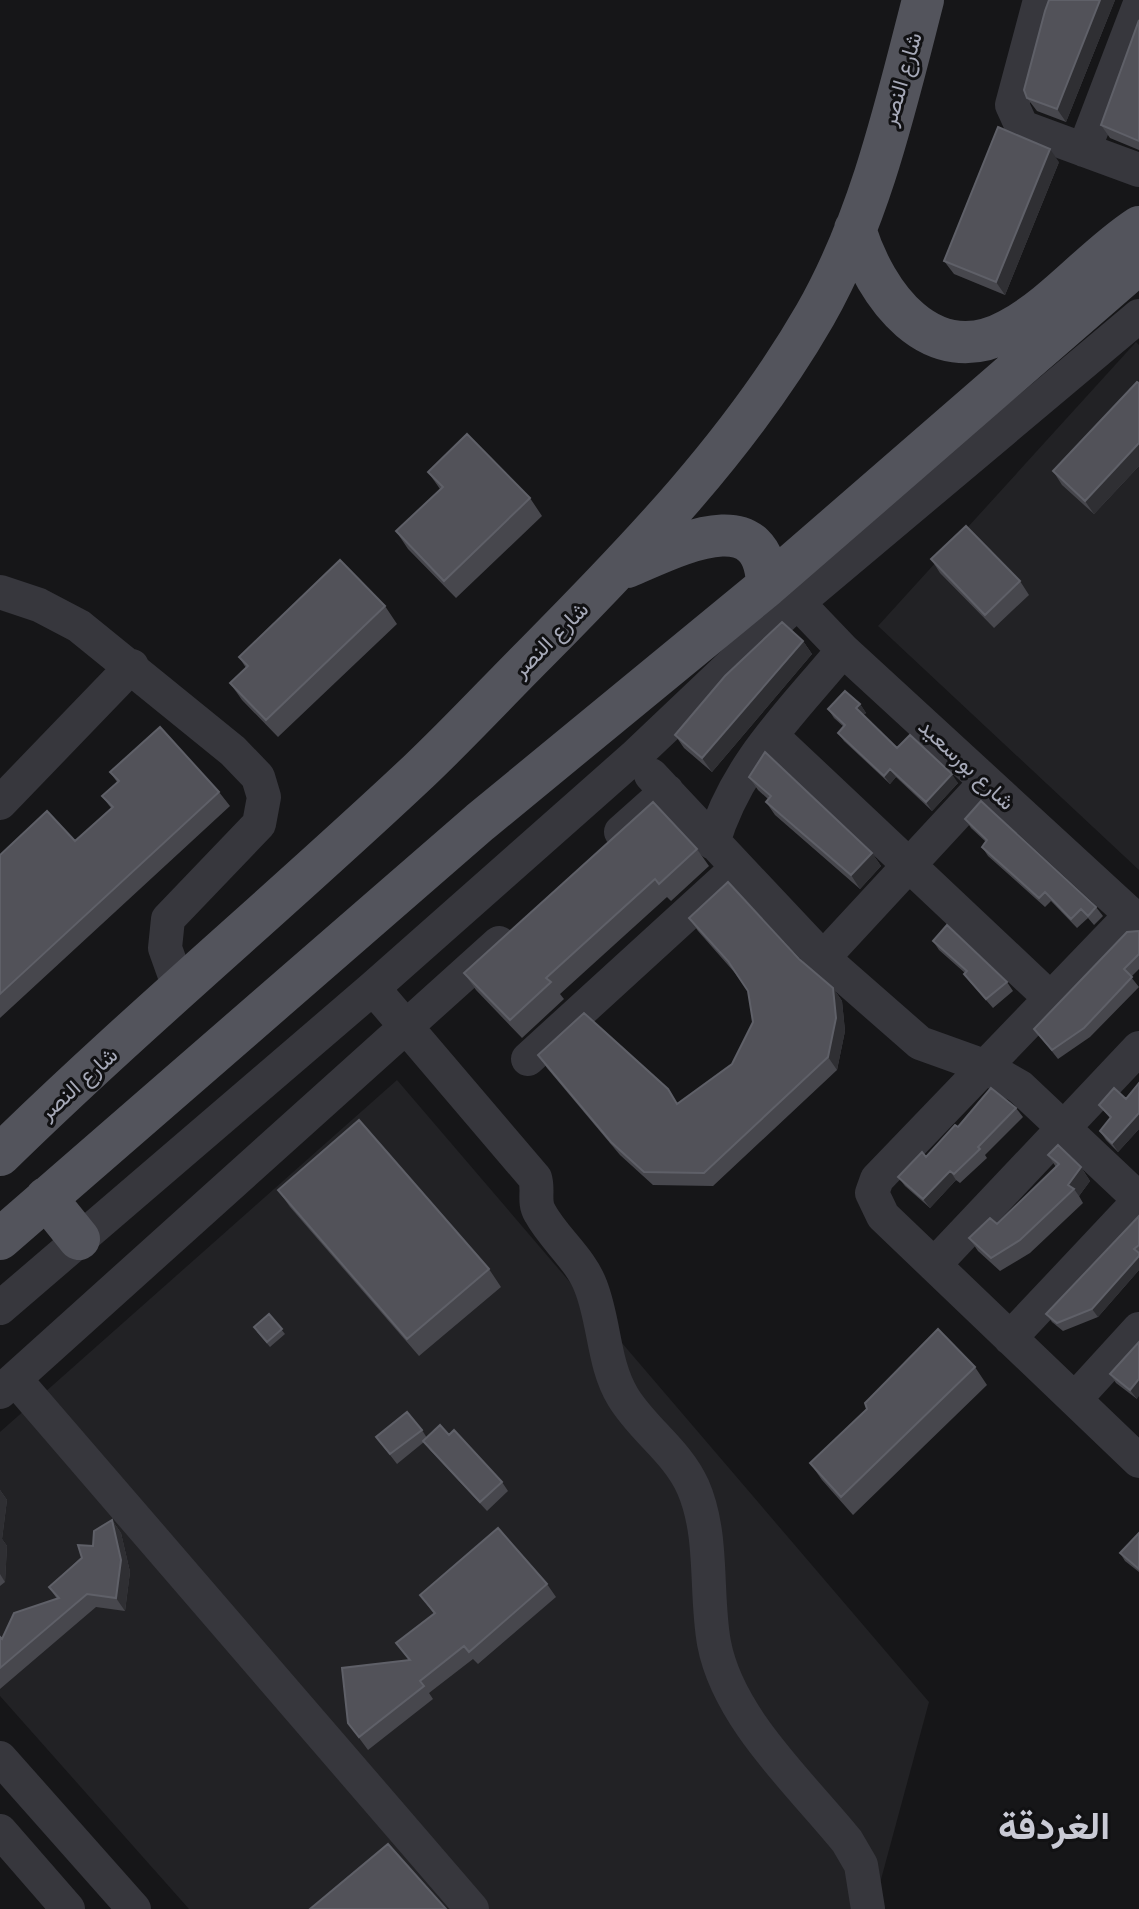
<svg xmlns="http://www.w3.org/2000/svg" width="1139" height="1909" viewBox="0 0 1139 1909" font-family="'Nunito Sans',Vazirmatn,sans-serif">
  <style>
    .built { fill: #222225 }
    .lines { fill: none; stroke-linecap: round; stroke-linejoin: round }
    .minor { stroke: #37373d; stroke-width: 34 }
    .major { stroke: #53545c; stroke-width: 42 }
    .wall { fill: #47474d }
    .shaded-wall { fill: #2f2f33 }
    .building { fill: #525259; stroke: #5f6068; stroke-width: 2 }
    .labels { text-anchor: middle; stroke-width: 6; stroke-linejoin: round; paint-order: stroke }
    .street-label { font-size: 22px; fill: #a7aab9; stroke: #111113 }
    .town-label { font-size: 38px; font-weight: bold; fill: #c9cad5; stroke: #111113 }
  </style>
  <rect width="100%" height="100%" fill="#161618"/>
  <path class="built" d="M1136,342L1139,345V870L878,626Z
    M397,1080L929,1702L873,1909H189L0,1696V1432Z"/>
  <g class="lines">
    <path class="minor" d="M1040,0L1012,105L1022,127L1139,170
      M1084,150L1139,6
      M0,592L39,605L79,626L233,751L258,777L264,797L259,824L168,919L165,948L180,990
      M798,603L843,650L1139,922
      M772,736L1050,998
      M651,775L823,958L920,1043L984,1066L1020,1087L1139,1199
      M0,803L132,666
      M621,832L667,791
      M713,843C736,764 792,712 843,650
      M1131,915L877,1179L872,1193L883,1216L1139,1461
      M823,958L986,782
      M373,988L535,1178C539,1190 533,1202 540,1213C554,1239 581,1259 591,1287C605,1323 603,1364 623,1397C643,1430 677,1451 693,1487C714,1535 705,1593 714,1643C728,1718 800,1783 847,1841L861,1865L868,1909
      M528,1059L736,869
      M934,1265L1139,1048
      M0,1308L373,988L634,757L788,611L1139,316
      M1010,1338L1139,1201
      M15,1379L472,1909
      M0,1392L499,943
      M1075,1399L1139,1329
      M0,1758L134,1909
      M0,1831L68,1909"/>
    <path class="major" d="M855,229C875,294 931,373 1009,330C1057,304 1093,257 1139,227
      M627,567C671,549 765,497 767,586
      M0,1155C135,1023 281,901 419,771C459,733 497,692 536,653C639,549 742,442 815,315C870,219 896,105 923,0
      M46,1198L79,1239
      M0,1239L480,822L767,586L1139,263"/>
  </g>
  <path class="wall" d="M1049,0H1115L1066,122L1037,111L1027,98Z
    M1139,20V150L1110,138L1101,125Z
    M1059,162L1005,295L954,274L944,261Z
    M1139,383V466L1094,514L1062,485L1053,471Z
    M428,472L530,498L542,516L456,598L408,549L396,531L440,489Z
    M931,559L1020,581L1029,595L994,628L940,573Z
    M385,606L397,624L278,737L242,700L230,683L246,668L239,657Z
    M803,641L812,654L712,772L684,748L675,735Z
    M860,704L866,713L863,715L897,748L958,783L932,811L896,777L890,784L844,741L838,733L844,727L834,718L828,709Z
    M110,772L219,792L230,806L0,1018V855L75,841L111,808L102,796L117,782Z
    M749,777L872,853L881,866L860,889L775,815L766,802L768,799L758,790Z
    M965,819L1096,907L1103,916L1094,925L1088,918L1077,928L1051,901L1045,907L988,856L982,847L986,842L971,828Z
    M697,849L709,866L671,901L667,897L560,994L564,999L522,1038L476,990L464,973Z
    M689,918L799,959L833,988L842,1001L845,1031L837,1070L713,1186L653,1185L620,1155L547,1068L538,1055L678,1103L732,1064L753,1022L748,991L735,973L698,931Z
    M1139,931V969L1131,977L1139,987L1090,1037L1058,1059L1034,1029Z
    M933,941L1007,982L1013,991L993,1008L971,983L964,974L965,973L939,950Z
    M1139,1083V1129L1118,1152L1106,1140L1100,1131L1110,1118L1099,1105L1126,1099Z
    M1016,1108L1023,1117L985,1155L987,1158L960,1183L956,1180L930,1208L905,1186L898,1177L926,1157L958,1127Z
    M1048,1155L1081,1167L1090,1181L1079,1196L1083,1203L1030,1253L1000,1271L978,1251L969,1238L997,1224L1056,1167Z
    M278,1190L489,1269L501,1287L419,1356L290,1207Z
    M1139,1216V1270L1098,1317L1063,1331L1052,1322L1046,1314Z
    M269,1314L285,1334L270,1347L257,1332Z
    M1139,1342L1137,1399L1116,1383L1110,1374Z
    M975,1367L987,1385L853,1515L822,1480L810,1463L867,1409Z
    M422,1430L427,1438L449,1435L502,1482L508,1491L487,1511L430,1450L424,1442L397,1464L376,1437Z
    M0,1490L7,1500L2,1539L7,1546L5,1582L0,1586Z
    M112,1520L121,1533L130,1572L125,1611L96,1607L0,1689V1637L2,1639L57,1599L49,1587L93,1546Z
    M1139,1533V1572L1125,1561L1120,1553Z
    M547,1584L556,1597L478,1664L473,1659L429,1693L433,1699L368,1750L348,1723L409,1660L396,1643L434,1614L420,1595Z"/>
  <path class="shaded-wall" d="M1100,0H1115L1066,122L1057,109Z
    M1050,149L1059,162L1005,295L996,282Z
    M1139,443V466L1094,514L1085,501Z
    M803,641L812,654L712,772L702,758Z
    M860,704L866,713L862,716L856,708Z
    M890,769L896,777L890,784L884,776Z
    M952,774L958,783L932,811L926,802Z
    M872,853L881,866L860,889L851,875Z
    M833,988L842,1001L845,1031L837,1070L828,1057Z
    M1139,1113V1129L1118,1152L1112,1143Z
    M1081,1167L1090,1181L1079,1196L1074,1189L1068,1185Z
    M950,1171L956,1180L930,1208L923,1199Z
    M1139,1256V1270L1098,1317L1092,1309Z
    M1139,1379V1396L1137,1399L1130,1390Z
    M0,1490L7,1500L2,1539L7,1546L5,1582L0,1574Z
    M112,1520L121,1533L130,1572L125,1611L116,1598Z"/>
  <path class="building" d="M1049,0H1100L1057,109L1027,98L1024,90L1045,11Z
    M1139,20V141L1101,125Z
    M998,127L1050,149L996,282L944,261Z
    M1137,382L1139,383V443L1085,501L1053,471Z
    M467,434L530,498L444,581L396,531L443,487L428,472Z
    M966,526L1020,581L985,615L931,559Z
    M340,560L385,606L266,720L230,683L248,666L239,657Z
    M782,622L803,641L702,758L675,735L725,676Z
    M845,691L860,704L856,708L897,748L910,735L952,774L926,802L890,769L884,776L838,733L845,725L828,709Z
    M160,727L219,792L0,994V855L47,811L75,841L113,807L102,796L119,781L110,772Z
    M765,752L872,853L851,875L766,802L771,796L749,777Z
    M981,801L1096,907L1088,916L1081,909L1071,919L1045,892L1039,898L982,847L987,840L965,819Z
    M653,802L697,849L659,884L655,879L546,978L551,982L510,1020L464,973Z
    M728,882L799,959L833,988L836,1018L828,1057L704,1173L644,1172L611,1142L538,1055L584,1013L668,1089L677,1104L732,1064L753,1022L748,991L728,961L689,918Z
    M947,925L1007,982L986,999L964,974L967,971L933,941Z
    M1139,931V954L1124,969L1132,977L1084,1028L1052,1050L1034,1029L1127,932Z
    M1139,1083V1113L1112,1143L1100,1131L1111,1117L1099,1105L1114,1088L1126,1099Z
    M991,1088L1016,1108L978,1147L980,1149L954,1174L950,1171L923,1199L898,1177L922,1152L926,1157L955,1125L958,1127Z
    M359,1120L489,1269L407,1339L278,1190Z
    M1058,1145L1081,1167L1068,1185L1074,1189L1020,1240L991,1258L969,1238L990,1218L997,1224L1059,1164L1048,1155Z
    M1139,1216V1245L1134,1249L1139,1253V1256L1092,1309L1057,1323L1046,1314Z
    M269,1314L282,1329L267,1342L254,1327Z
    M938,1329L975,1367L841,1497L810,1463L867,1409L865,1403Z
    M1139,1342V1379L1130,1390L1110,1374Z
    M407,1412L422,1430L390,1454L376,1437Z
    M440,1425L449,1435L454,1430L502,1482L480,1502L423,1441Z
    M112,1520L121,1560L116,1598L87,1594L0,1668V1637L2,1639L14,1613L59,1598L49,1587L82,1558L78,1545L93,1546L94,1531Z
    M498,1528L547,1584L469,1652L464,1646L420,1681L424,1686L359,1737L348,1723L342,1668L410,1660L396,1643L435,1613L420,1595Z
    M1139,1533V1569L1120,1553Z
    M388,1844L446,1909H310Z"/>
  <g class="labels">
    <g class="street-label">
      <text transform="translate(901 79) rotate(-74)" y="8">شارع النصر</text>
      <text transform="translate(550 639) rotate(-45)" y="8">شارع النصر</text>
      <text transform="translate(967 764) rotate(43)" y="8">شارع بورسعيد</text>
      <text transform="translate(78 1083) rotate(-42)" y="8">شارع النصر</text>
    </g>
    <g class="town-label">
      <text x="1054" y="1839">الغردقة</text>
    </g>
  </g>
</svg>
